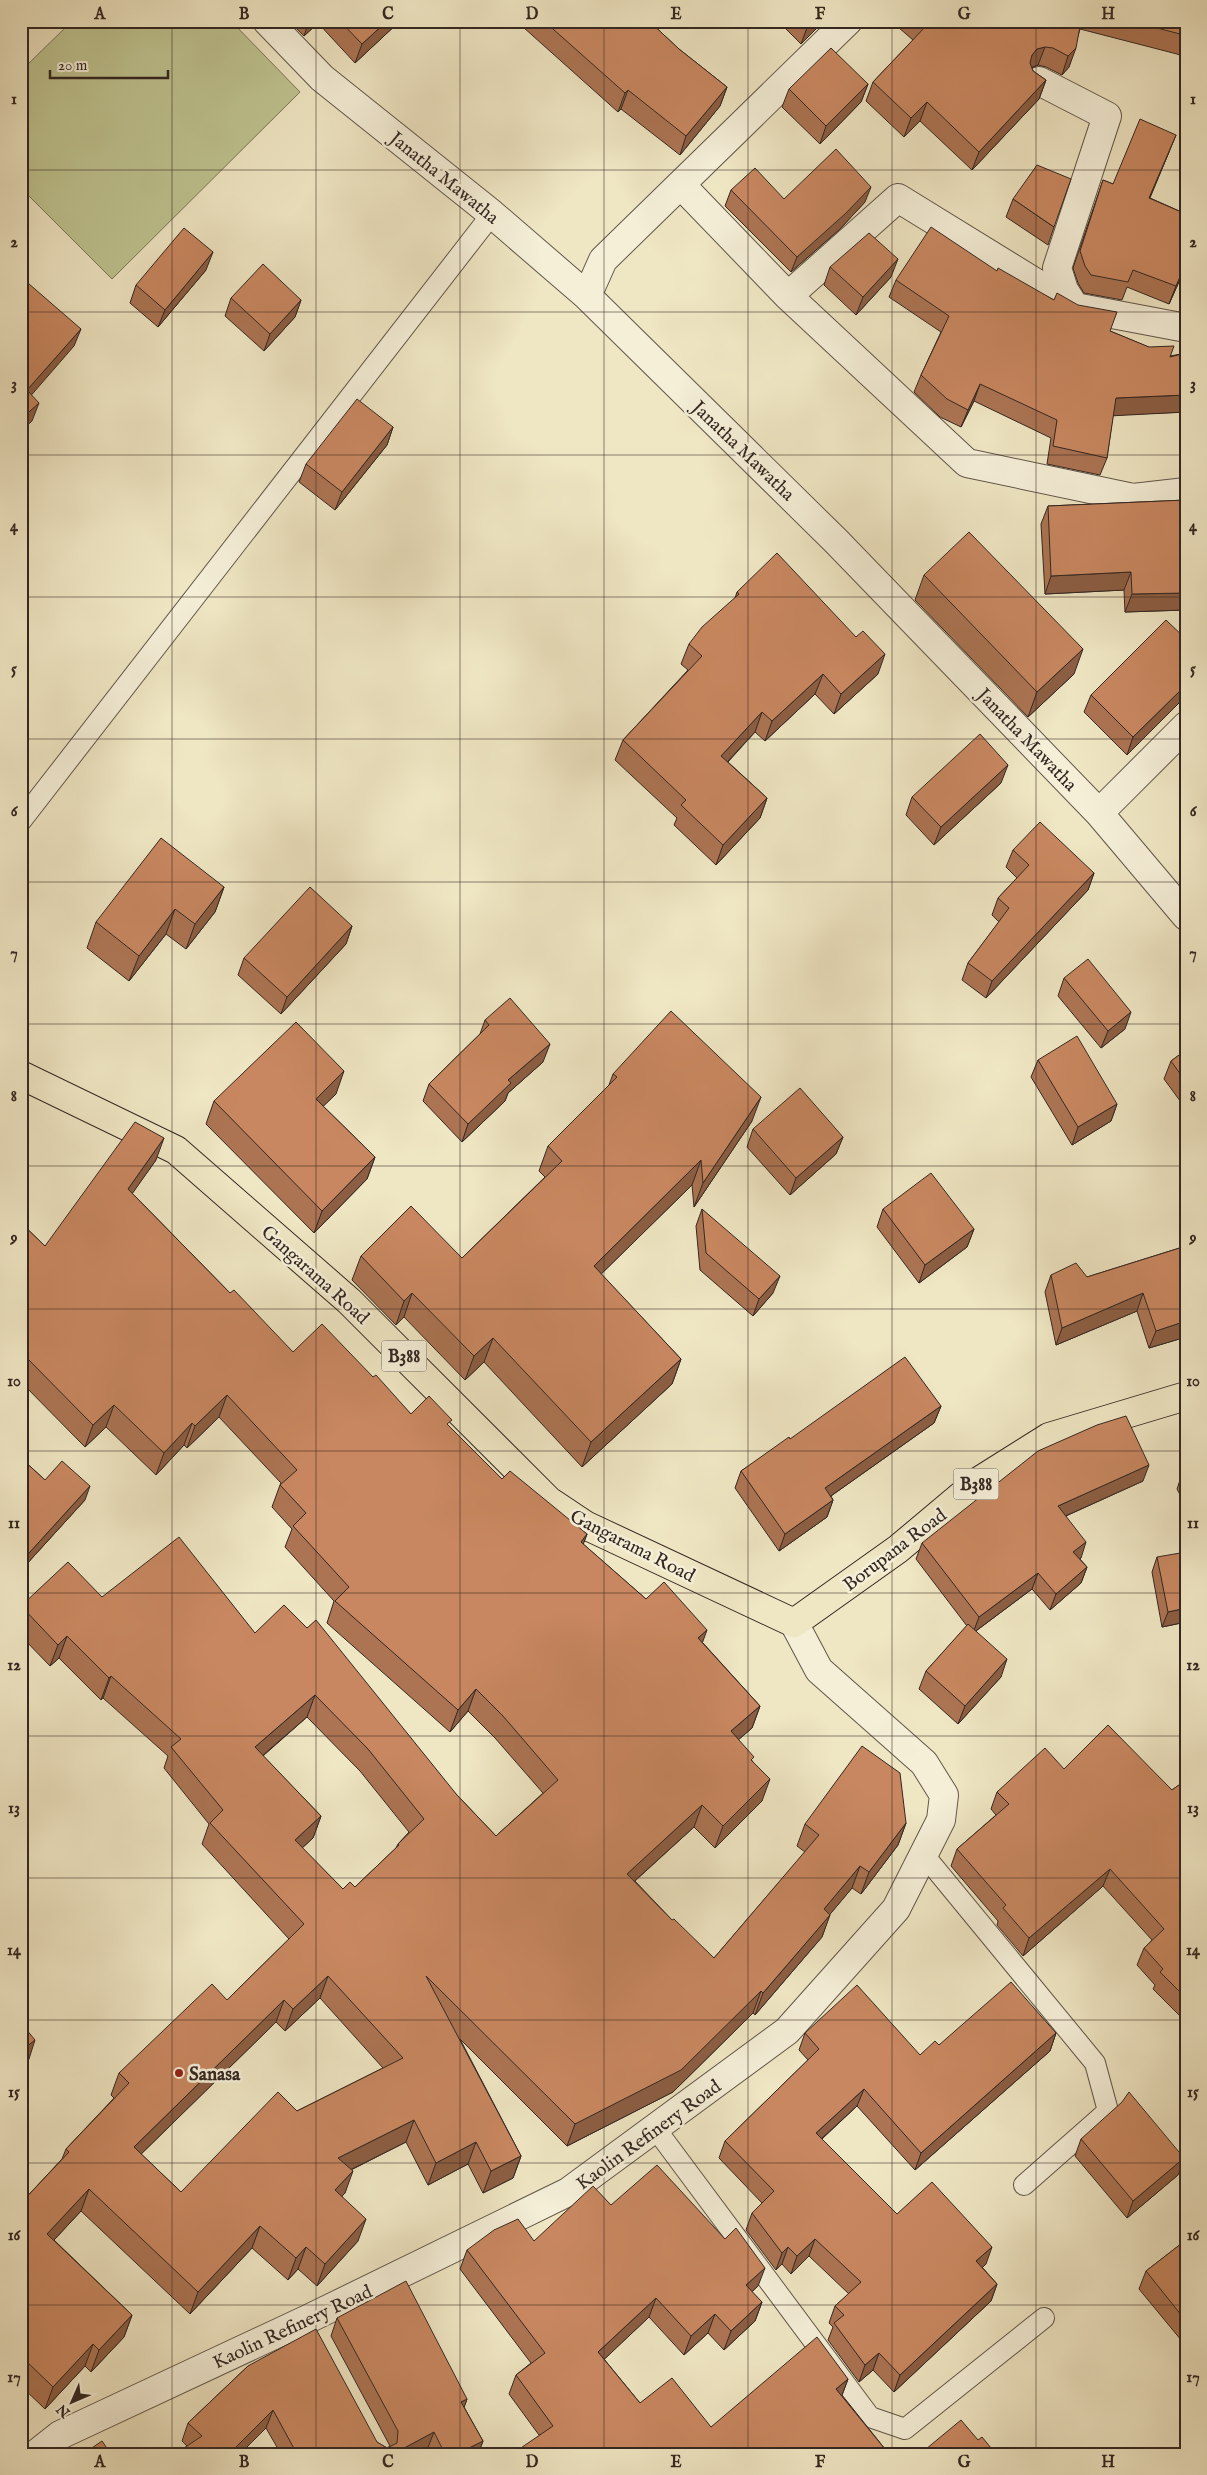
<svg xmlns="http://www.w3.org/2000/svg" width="1207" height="2475" viewBox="0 0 1207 2475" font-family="'IM FELL English',serif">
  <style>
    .green { fill: #bec390; stroke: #787559 }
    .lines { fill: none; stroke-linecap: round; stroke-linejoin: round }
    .service-casing { stroke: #62574a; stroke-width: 22 }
    .minor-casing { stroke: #62574a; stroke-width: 30 }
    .primary-casing { stroke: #332722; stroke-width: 30 }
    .service { stroke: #f5efd8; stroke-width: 20 }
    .minor { stroke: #f5efd8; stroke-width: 28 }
    .primary { stroke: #efe6c3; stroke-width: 28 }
    .wall { fill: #ac7453; stroke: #332722; fill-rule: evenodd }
    .shaded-wall { fill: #8c5e43; stroke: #332722 }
    .building { fill: #c88760; stroke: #332722; fill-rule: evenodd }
    .grid { fill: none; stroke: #332722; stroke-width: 1; stroke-opacity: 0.55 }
    .poi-dot { fill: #8f2418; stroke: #f5efd8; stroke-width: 2 }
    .labels { text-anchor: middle; stroke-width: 5; stroke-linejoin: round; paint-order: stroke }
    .shield { fill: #f5efd8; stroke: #6d6359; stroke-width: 1 }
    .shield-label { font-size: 18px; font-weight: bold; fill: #332722 }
    .street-label { font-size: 19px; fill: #332722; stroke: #f5efd8 }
    .poi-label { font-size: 19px; font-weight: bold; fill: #332722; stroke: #f5efd8; text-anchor: start }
    .neatline { fill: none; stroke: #332722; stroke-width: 2 }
    .grid-label { font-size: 16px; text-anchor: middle; font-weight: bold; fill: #332722 }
  </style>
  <rect width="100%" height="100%" fill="#efe6c3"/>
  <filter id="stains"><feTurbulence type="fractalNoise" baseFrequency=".004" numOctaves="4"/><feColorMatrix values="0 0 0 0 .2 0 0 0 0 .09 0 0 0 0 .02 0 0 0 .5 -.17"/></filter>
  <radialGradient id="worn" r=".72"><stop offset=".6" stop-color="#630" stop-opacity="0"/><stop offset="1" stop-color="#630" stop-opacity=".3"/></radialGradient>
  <path class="green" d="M72,21H231L300,92L112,279L21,188V71Z"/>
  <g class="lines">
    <defs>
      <path id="service" d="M21,821L492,214
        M924,1855L1095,2063L1108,2111L1024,2185
        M655,2128L870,2417L905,2429L1044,2318"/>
      <path id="minor" d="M267,21L322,78L492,214L587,296L836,541L1099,813L1186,916
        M1039,81L1107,116L1057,268L1064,290L1075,307
        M681,185L788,296L967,463L1133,498L1186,492
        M587,296L603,260L848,21
        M788,296L898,198L1075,307L1186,328
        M1099,813L1186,726
        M36,2454L60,2435L308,2319L568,2192L787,2031L896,1909L941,1820L944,1795L924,1763L819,1670L794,1623"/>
      <path id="primary" d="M21,1075L176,1150L349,1301L549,1501L585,1525L794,1623L898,1549L979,1481L1049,1437L1186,1396"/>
    </defs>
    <use href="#service" class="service-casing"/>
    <use href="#minor" class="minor-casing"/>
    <use href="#primary" class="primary-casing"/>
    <use href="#service" class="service"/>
    <use href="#minor" class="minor"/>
    <use href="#primary" class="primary"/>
  </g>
  <path class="wall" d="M289,21H400L355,63L318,23L304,36Z
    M525,21H649L679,49L727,87L720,106L680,155L621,109L618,112L523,27Z
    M778,21H824L801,44Z
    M891,21H1186V58L1177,54L1080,29L1069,67L1062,75L1046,67L1038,65L1032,68L1033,71L1046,80L1039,99L972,170L920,121L904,137L866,101L873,82L913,40Z
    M868,84L861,102L820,144L782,107L789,89Z
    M1169,152L1150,198L1186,214V266L1169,304L1127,287L1122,300L1084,293L1078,283L1073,268L1103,180L1113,184Z
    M1186,158V166L1183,165Z
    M731,190L784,199L865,202L840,229L791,272L725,206Z
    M1013,199L1054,227L1048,245L1006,217Z
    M830,267L891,277L856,315L824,285Z
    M206,270L158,327L130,303L136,285Z
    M997,271L1054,300L1110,331L1170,356L1186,353V412L1113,415L1107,458L1100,475L1047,464L1051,438L974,401L961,427L940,417L914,392L921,375L941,332L889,297L896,280Z
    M231,298L301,300L295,317L264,351L225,316Z
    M393,427L387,445L335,510L299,482L306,464Z
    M1186,500V607L1185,610L1125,612L1124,590L1045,594L1041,524L1048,506Z
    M924,575L1074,674L1028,717L915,600Z
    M737,592L878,674L834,714L815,694L765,741L755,732L728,762L767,798L760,818L716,865L674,825L677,818L615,760L623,740L688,670L681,664L689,644L735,598Z
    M1091,695L1186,696L1127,755L1084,712Z
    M1001,783L934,845L906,815L912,797Z
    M1013,850L1094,873L1088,890L986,998L962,980L968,963L999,922L992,915L998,898L1017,878L1006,867Z
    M224,887L215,912L186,949L166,934L129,981L87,948L96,922Z
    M352,926L346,944L281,1014L238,975L244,958Z
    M1064,978L1125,1029L1101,1048L1058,996Z
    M485,1020L543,1062L508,1093L505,1101L462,1142L423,1101L429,1084L480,1034Z
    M1186,1050V1109L1164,1079L1171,1061Z
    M1038,1060L1117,1104L1111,1121L1072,1145L1031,1077Z
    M613,1074L752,1121L694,1207L692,1185L601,1274L681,1359L672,1384L582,1467L484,1362L465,1380L404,1317L396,1325L352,1280L361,1256L462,1258L545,1177L539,1171L548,1146L609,1085Z
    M336,1094L323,1106L375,1157L367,1179L314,1233L206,1124L214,1101Z
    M753,1129L843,1137L836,1154L790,1195L747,1147Z
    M156,1160L132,1193L230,1293L293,1352L373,1377L411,1414L449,1426L502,1479L587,1534L583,1544L646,1599L703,1643L760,1706L752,1728L738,1740L753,1762L762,1801L715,1848L694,1827L635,1881L672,1920L714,1958L805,1852L797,1846L805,1824L906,1823L898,1845L861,1894L852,1888L830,1914L822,1937L755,2015L753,2013L673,2092L567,2146L460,2039L521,2156L513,2178L483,2193L468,2164L428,2185L406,2142L351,2170L345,2193L342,2196L358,2241L317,2286L298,2269L288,2280L252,2248L190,2314L81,2211L54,2240L132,2315L124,2337L91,2372L85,2366L45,2409L21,2386V2203L62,2159L66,2149L114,2098L111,2095L119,2073L227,2000L289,1939L202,1844L209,1824L164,1768L168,1756L103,1698L101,1700L59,1658L50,1666L21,1636V1606L102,1597L255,1633L457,1795L496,1836L543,1793L495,1738L468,1711L450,1732L327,1623L334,1601L285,1547L292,1529L272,1507L280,1485L281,1483L219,1417L187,1448L184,1445L156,1475L106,1427L85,1447L21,1382V1223L45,1246ZM307,1717L360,1771L409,1832L398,1844L396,1848L355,1887L343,1889L302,1848L313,1838L321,1816L263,1756ZM320,1998L383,2068L297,2111L181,2192L141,2154L276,2022L285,2031Z
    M702,1209L773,1293L753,1316L700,1270L696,1226Z
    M883,1209L974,1229L967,1247L919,1283L877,1227Z
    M1186,1246V1337L1149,1348L1137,1311L1056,1345L1045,1292L1051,1275L1087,1277Z
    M941,1406L934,1423L831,1496L833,1500L827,1517L779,1551L735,1488L741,1471L790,1439Z
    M21,1458L45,1480L85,1500L24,1567L21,1564Z
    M1186,1472V1506L1177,1489L1182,1474Z
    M1143,1481L1066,1516L1081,1558L1080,1559L1087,1567L1081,1583L1050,1610L1032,1589L976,1631L1001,1677L958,1724L919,1689L926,1671L967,1626L916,1559L922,1543Z
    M1157,1557L1186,1622L1162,1627L1152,1572Z
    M1186,1662V1689L1180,1678Z
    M1064,1769L1172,1790L1186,1780V2022L1153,1989L1155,1985L1137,1965L1144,1948L1152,1940L1103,1886L1023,1956L997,1925L998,1921L951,1866L957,1849L996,1815L991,1809L997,1792Z
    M805,2033L920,2055L939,2045L1056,2033L1050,2051L915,2170L857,2106L822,2139L897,2214L986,2264L982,2267L997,2284L991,2301L894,2392L873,2370L859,2382L828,2340L833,2327L829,2323L835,2306L849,2294L809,2256L791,2274L782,2264L776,2270L746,2230L752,2213L762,2203L719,2158L725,2141L808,2060L799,2050Z
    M1081,2139L1178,2175L1127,2218L1075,2156Z
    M1186,2240V2346L1139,2289L1146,2271Z
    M534,2241L758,2286L752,2292L762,2302L755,2321L724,2350L708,2333L684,2355L649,2317L604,2359L640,2403L711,2427L848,2379L842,2395L889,2454L539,2435L509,2394L516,2375L531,2363L460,2269L467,2250Z
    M337,2318L467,2399L464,2407L483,2441L478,2454H429L427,2450L420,2454H281L266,2428L187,2446L182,2441L188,2423L248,2366L387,2448L390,2446L331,2336Z"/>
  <path class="shaded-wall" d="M309,21H318V23L304,36Z
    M387,21H400L355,63L362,44Z
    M812,21H824L801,44L808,25Z
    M1045,47L1038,65L1030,68L1025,74L1032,55L1037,49Z
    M1076,48L1069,67L1062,75L1068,56Z
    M1046,80L1039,99L972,170L979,152Z
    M868,84L861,102L820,144L826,126Z
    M727,87L720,106L680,155L686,136Z
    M628,90L621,109L618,112L625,93Z
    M927,102L920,121L904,137L911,118Z
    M1176,135L1169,152L1142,215L1149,198Z
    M871,187L865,202L840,229L791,272L797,257Z
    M213,252L206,270L158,327L165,310Z
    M898,259L891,277L856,315L863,297Z
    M1186,263V266L1169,304L1176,286Z
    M301,300L295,317L264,351L270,334Z
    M81,329L74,346L21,407L27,390Z
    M980,384L974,401L961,427L968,410Z
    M1186,395V412L1109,416L1116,398Z
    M39,403L32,421L21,431V419Z
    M393,427L387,445L335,510L342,492Z
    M1131,572L1124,590L1045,594L1051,576Z
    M1186,593V607L1185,610L1125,612L1132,594Z
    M1083,649L1074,674L1028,717L1037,692Z
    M885,654L878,674L834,714L841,694Z
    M823,674L815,694L765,741L772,721Z
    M1186,685V696L1127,755L1133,737Z
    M762,712L755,732L714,776L721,756Z
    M1008,765L1001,783L934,845L941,827Z
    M767,798L760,818L716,865L723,845Z
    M1094,873L1088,890L986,998L992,981Z
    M224,887L215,912L186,949L195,924Z
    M175,909L166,934L129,981L139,956Z
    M352,926L346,944L281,1014L287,997Z
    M1131,1012L1125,1029L1101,1048L1108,1031Z
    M550,1044L543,1062L508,1093L505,1101L462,1142L468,1124L508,1080Z
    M344,1071L336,1094L308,1121L316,1099Z
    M761,1097L752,1121L694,1207L703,1183Z
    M1117,1104L1111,1121L1072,1145L1078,1127Z
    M843,1137L836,1154L790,1195L796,1178Z
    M164,1138L156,1160L120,1211L128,1189Z
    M375,1157L367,1179L314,1233L322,1211Z
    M701,1160L692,1185L585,1290L594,1266Z
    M974,1229L967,1247L919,1283L925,1265Z
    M780,1276L773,1293L753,1316L759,1299Z
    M412,1293L404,1317L396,1325L404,1301Z
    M1143,1293L1137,1311L1056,1345L1062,1328Z
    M1186,1321V1337L1149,1348L1156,1331Z
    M493,1338L484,1362L465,1380L474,1356Z
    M681,1359L672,1384L582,1467L591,1442Z
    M227,1395L219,1417L187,1448L195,1426Z
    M114,1405L106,1427L85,1447L93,1425Z
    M941,1406L934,1423L818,1505L825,1488Z
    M192,1423L184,1445L156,1475L164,1453Z
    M1149,1465L1143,1481L1052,1522L1058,1506Z
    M90,1486L85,1500L24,1567L29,1553Z
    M833,1500L827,1517L779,1551L785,1534Z
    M587,1534L579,1556L581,1542Z
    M1086,1542L1081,1558L1067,1568L1073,1552Z
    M1087,1567L1081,1583L1050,1610L1056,1594Z
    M1038,1573L1032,1589L973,1633L979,1617Z
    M1186,1608V1622L1162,1627L1168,1612Z
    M707,1630L699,1652L698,1638Z
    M67,1636L59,1658L50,1666L58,1645Z
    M1007,1659L1001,1677L958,1724L965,1706Z
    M111,1676L103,1698L101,1700L109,1678Z
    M476,1689L468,1711L450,1732L458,1710Z
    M315,1695L307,1717L247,1769L255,1747Z
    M760,1706L752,1728L723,1753L731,1731Z
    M770,1779L762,1801L715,1848L723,1826Z
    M702,1805L694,1827L619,1895L627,1874Z
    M321,1816L313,1838L287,1862L295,1840Z
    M906,1823L898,1845L861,1894L869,1872Z
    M860,1866L852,1888L816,1931L824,1909Z
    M1110,1869L1103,1886L1023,1956L1029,1938Z
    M830,1915L822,1937L755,2015L763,1993Z
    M328,1976L320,1998L285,2031L293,2009Z
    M761,1991L753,2013L673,2092L567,2146L575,2124Z
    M284,2000L276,2022L126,2169L134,2147Z
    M1056,2033L1050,2051L915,2170L921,2153Z
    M35,2040L28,2062L21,2067V2051Z
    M864,2089L857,2106L809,2150L816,2133Z
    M25,2096L21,2106V2100Z
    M414,2120L406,2142L330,2180L338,2158Z
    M476,2142L468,2164L428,2185L436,2163Z
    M521,2156L513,2178L483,2193L491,2171Z
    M1184,2158L1178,2175L1127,2218L1133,2201Z
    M353,2171L345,2193L327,2212L335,2190Z
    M89,2189L81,2211L39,2256L47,2234Z
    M366,2219L358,2241L317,2286L325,2264Z
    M260,2226L252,2248L190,2314L198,2292Z
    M815,2239L809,2256L791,2274L797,2256Z
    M306,2247L298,2269L288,2280L296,2258Z
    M788,2247L782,2264L776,2270L782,2253Z
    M992,2247L986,2264L970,2279L976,2261Z
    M765,2268L758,2286L739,2304L746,2285Z
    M997,2284L991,2301L894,2392L900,2375Z
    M656,2298L649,2317L592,2371L598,2352Z
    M762,2302L755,2321L724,2350L731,2331Z
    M715,2314L708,2333L684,2355L691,2336Z
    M132,2315L124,2337L91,2372L99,2350Z
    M93,2344L85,2366L45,2409L53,2387Z
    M879,2353L873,2370L859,2382L865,2365Z
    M848,2379L841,2398L836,2389Z
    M467,2399L461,2416V2402Z
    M273,2410L266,2428L240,2454H229Z
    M434,2432L427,2450L420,2454H393Z
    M483,2441L478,2454H457Z"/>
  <path class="building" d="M340,21H387L362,44Z
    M544,21H649L679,49L727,87L686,136L628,90L625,93Z
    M804,21H812L808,25Z
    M920,21H1081L1076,48L1068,56L1053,48L1045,47L1037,49L1032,55L1030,63L1033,71L1046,80L979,152L927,102L911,118L873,82L926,26Z
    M1130,21H1186V36L1184,35Z
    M831,48L868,84L826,126L789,89Z
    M1140,119L1176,135L1149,198L1186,214V263L1176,286L1133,270L1128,282L1091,275L1085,266L1080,251L1103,180L1113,184Z
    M836,149L871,187L846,213L797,257L731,190L755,168L784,199Z
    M1037,165L1071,179L1054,227L1013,199Z
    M931,227L997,271L998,268L1054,300L1057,293L1078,305L1117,312L1110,331L1149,347L1174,346L1170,357L1186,353V395L1116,398L1107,458L1053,446L1057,420L980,384L968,410L947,399L921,375L949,316L896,280Z
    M184,228L213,252L165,310L136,285Z
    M869,233L898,259L863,297L830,267Z
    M263,264L301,300L270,334L231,298Z
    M21,277L81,329L27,390L39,403L21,419Z
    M357,399L393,427L342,492L306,464Z
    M1186,500V593L1132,594L1131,572L1051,576L1048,506Z
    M969,532L1083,649L1037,692L924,575Z
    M777,553L856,637L863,631L885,654L841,694L823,674L772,721L762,712L721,756L767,798L723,845L681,805L686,800L623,740L702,656L689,644L702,627L739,594L737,592Z
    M1166,620L1186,639V685L1133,737L1091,695Z
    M980,734L1008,765L941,827L912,797Z
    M1040,822L1094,873L992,981L968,963L1009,908L998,898L1029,865L1013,850Z
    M161,838L224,887L195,924L175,909L139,956L96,922Z
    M310,887L352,926L287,997L244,958Z
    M1088,959L1131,1012L1108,1031L1064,978Z
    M510,998L550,1044L508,1080L511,1083L468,1124L429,1084L489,1025L485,1020Z
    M671,1011L761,1097L703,1183L701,1160L594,1266L681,1359L591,1442L493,1338L474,1356L412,1293L404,1301L361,1256L411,1206L462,1258L562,1161L548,1146L617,1077L613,1074Z
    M296,1022L344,1071L316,1099L375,1157L322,1211L214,1101Z
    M1077,1036L1117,1104L1078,1127L1038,1060Z
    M1186,1050V1082L1171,1061Z
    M800,1088L843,1137L796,1178L753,1129Z
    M135,1122L164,1138L128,1189L230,1293L234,1290L293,1352L322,1324L373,1377L376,1375L411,1414L429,1396L452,1420L447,1424L502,1479L510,1471L587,1534L581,1542L646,1599L664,1582L707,1630L698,1638L760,1706L731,1731L754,1757L751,1760L770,1779L723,1826L702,1805L627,1874L672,1920L674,1919L714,1958L819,1835L805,1824L862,1746L900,1773L906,1823L869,1872L860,1866L824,1909L830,1915L763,1993L761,1991L681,2070L575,2124L426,1976L521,2156L491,2171L476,2142L436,2163L414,2120L338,2158L353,2171L335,2190L366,2219L325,2264L306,2247L296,2258L260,2226L198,2292L89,2189L47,2234L132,2315L99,2350L93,2344L53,2387L21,2356V2203L69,2152L66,2149L129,2083L119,2073L212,1984L227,2000L304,1924L210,1823L223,1810L171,1747L181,1739L111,1676L109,1678L67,1636L58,1645L21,1606L68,1562L102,1597L179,1537L255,1633L284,1605L307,1628L316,1620L457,1795L496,1836L558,1780L503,1716L476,1689L458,1710L335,1601L349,1587L293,1526L306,1513L280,1485L297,1470L227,1395L195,1426L192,1423L164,1453L114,1405L93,1425L21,1352V1223L45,1246ZM315,1695L368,1749L424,1819L398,1844L399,1845L355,1887L350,1882L343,1889L295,1840L321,1816L255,1747ZM328,1976L403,2058L297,2111L278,2092L181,2192L134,2147L284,2000L293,2009Z
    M931,1173L974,1229L925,1265L883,1209Z
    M702,1209L780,1276L759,1299L706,1253Z
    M1186,1246V1321L1156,1331L1143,1293L1062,1328L1051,1275L1076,1263L1087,1277Z
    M905,1357L941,1406L825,1488L833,1500L785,1534L741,1471L789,1437L790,1439Z
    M1126,1416L1149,1465L1058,1506L1086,1542L1073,1552L1087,1567L1056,1594L1038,1573L979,1617L922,1543L1038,1451L1097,1425Z
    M21,1458L45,1480L62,1461L90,1486L29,1553L21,1545Z
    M1186,1472V1481L1182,1474Z
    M1186,1552V1608L1168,1612L1157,1557Z
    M968,1624L1007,1659L965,1706L926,1671Z
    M1108,1725L1172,1790L1186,1780V1998L1160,1972L1163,1969L1144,1948L1164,1929L1110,1869L1029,1938L1003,1908L1006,1905L957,1849L1009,1804L997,1792L1045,1748L1064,1769Z
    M1011,1982L1056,2033L921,2153L864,2089L816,2133L897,2214L932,2182L992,2247L976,2261L997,2284L900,2375L879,2353L865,2365L834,2323L844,2315L835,2306L861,2282L815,2239L797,2256L788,2247L782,2253L752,2213L774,2191L725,2141L819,2049L805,2033L857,1985L920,2055L935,2041L939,2045Z
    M21,2023L35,2040L21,2051Z
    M21,2092L25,2096L21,2100Z
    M1129,2092L1184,2158L1133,2201L1081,2139L1122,2102Z
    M657,2165L725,2239L736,2228L765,2268L746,2285L762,2302L731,2331L715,2314L691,2336L656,2298L598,2352L640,2403L672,2378L711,2427L817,2337L848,2379L836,2389L889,2454H512L553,2426L516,2375L545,2353L467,2250L494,2230L518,2219L534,2241L593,2186L611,2205Z
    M1186,2240V2321L1146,2271Z
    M406,2281L467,2399L461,2402L483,2441L457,2454H445L434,2432L393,2454H297L273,2410L229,2454H175L202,2436L188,2423L248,2366L316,2329L377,2442L387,2448L397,2443L398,2431L337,2318Z
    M961,2420L978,2440L982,2437L996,2454H920Z
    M102,2441L111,2454H83Z"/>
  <path class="grid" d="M172,21V2454M316,21V2454M460,21V2454M604,21V2454M748,21V2454M892,21V2454M1036,21V2454M21,170H1186M21,312H1186M21,455H1186M21,597H1186M21,739H1186M21,882H1186M21,1024H1186M21,1166H1186M21,1309H1186M21,1451H1186M21,1593H1186M21,1736H1186M21,1878H1186M21,2020H1186M21,2163H1186M21,2305H1186"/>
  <circle class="poi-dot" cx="179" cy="2073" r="5"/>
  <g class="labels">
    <g class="shield">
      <rect x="381.5" y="1340.5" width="45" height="31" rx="4"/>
      <rect x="953.5" y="1468.5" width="45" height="31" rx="4"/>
    </g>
    <g class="shield-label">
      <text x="404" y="1362">B388</text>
      <text x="976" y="1490">B388</text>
    </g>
    <g class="street-label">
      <text transform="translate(445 177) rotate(39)" y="7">Janatha Mawatha</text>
      <text transform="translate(744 450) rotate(44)" y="7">Janatha Mawatha</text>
      <text transform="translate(1028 739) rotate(46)" y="7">Janatha Mawatha</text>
      <text transform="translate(316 1274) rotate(42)" y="7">Gangarama Road</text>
      <text transform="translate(633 1545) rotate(27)" y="7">Gangarama Road</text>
      <text transform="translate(894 1549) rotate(-37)" y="7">Borupana Road</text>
      <text transform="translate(648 2134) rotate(-36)" y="7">Kaolin Refinery Road</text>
      <text transform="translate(292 2326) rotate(-25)" y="7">Kaolin Refinery Road</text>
    </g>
    <g class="poi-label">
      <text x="189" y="2080">Sanasa</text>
    </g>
  </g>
  <rect width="1207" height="2475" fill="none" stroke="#efe6c3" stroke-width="55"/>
  <g transform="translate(72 2402) rotate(225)" stroke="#f5efd8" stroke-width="4" paint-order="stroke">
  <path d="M0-4L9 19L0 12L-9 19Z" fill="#332722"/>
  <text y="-8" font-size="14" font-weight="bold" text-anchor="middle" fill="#332722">N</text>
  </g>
  <path d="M50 70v8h118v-8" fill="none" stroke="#332722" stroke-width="2.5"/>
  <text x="58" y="70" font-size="15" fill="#332722" stroke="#f5efd8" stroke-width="4" paint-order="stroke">20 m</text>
  <rect x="28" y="28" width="1152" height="2420" class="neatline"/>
  <g class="grid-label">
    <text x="100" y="19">A</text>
    <text x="244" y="19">B</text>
    <text x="388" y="19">C</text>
    <text x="532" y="19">D</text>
    <text x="676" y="19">E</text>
    <text x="820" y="19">F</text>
    <text x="964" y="19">G</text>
    <text x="1108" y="19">H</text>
    <text x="14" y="104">1</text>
    <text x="1193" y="104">1</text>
    <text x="14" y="247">2</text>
    <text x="1193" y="247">2</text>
    <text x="14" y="389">3</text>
    <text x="1193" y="389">3</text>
    <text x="14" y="531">4</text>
    <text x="1193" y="531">4</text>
    <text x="14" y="674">5</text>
    <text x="1193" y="674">5</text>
    <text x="14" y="816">6</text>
    <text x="1193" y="816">6</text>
    <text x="14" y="958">7</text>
    <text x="1193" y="958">7</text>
    <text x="14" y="1101">8</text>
    <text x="1193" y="1101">8</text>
    <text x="14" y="1243">9</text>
    <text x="1193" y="1243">9</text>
    <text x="14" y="1386">10</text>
    <text x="1193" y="1386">10</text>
    <text x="14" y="1528">11</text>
    <text x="1193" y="1528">11</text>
    <text x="14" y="1670">12</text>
    <text x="1193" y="1670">12</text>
    <text x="14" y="1813">13</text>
    <text x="1193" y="1813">13</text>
    <text x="14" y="1955">14</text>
    <text x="1193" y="1955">14</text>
    <text x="14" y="2097">15</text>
    <text x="1193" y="2097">15</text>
    <text x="14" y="2240">16</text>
    <text x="1193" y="2240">16</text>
    <text x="14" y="2382">17</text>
    <text x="1193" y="2382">17</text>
    <text x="100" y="2467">A</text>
    <text x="244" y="2467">B</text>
    <text x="388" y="2467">C</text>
    <text x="532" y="2467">D</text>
    <text x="676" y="2467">E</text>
    <text x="820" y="2467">F</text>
    <text x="964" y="2467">G</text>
    <text x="1108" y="2467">H</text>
  </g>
  <rect width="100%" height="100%" filter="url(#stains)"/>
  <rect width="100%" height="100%" fill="url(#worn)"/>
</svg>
